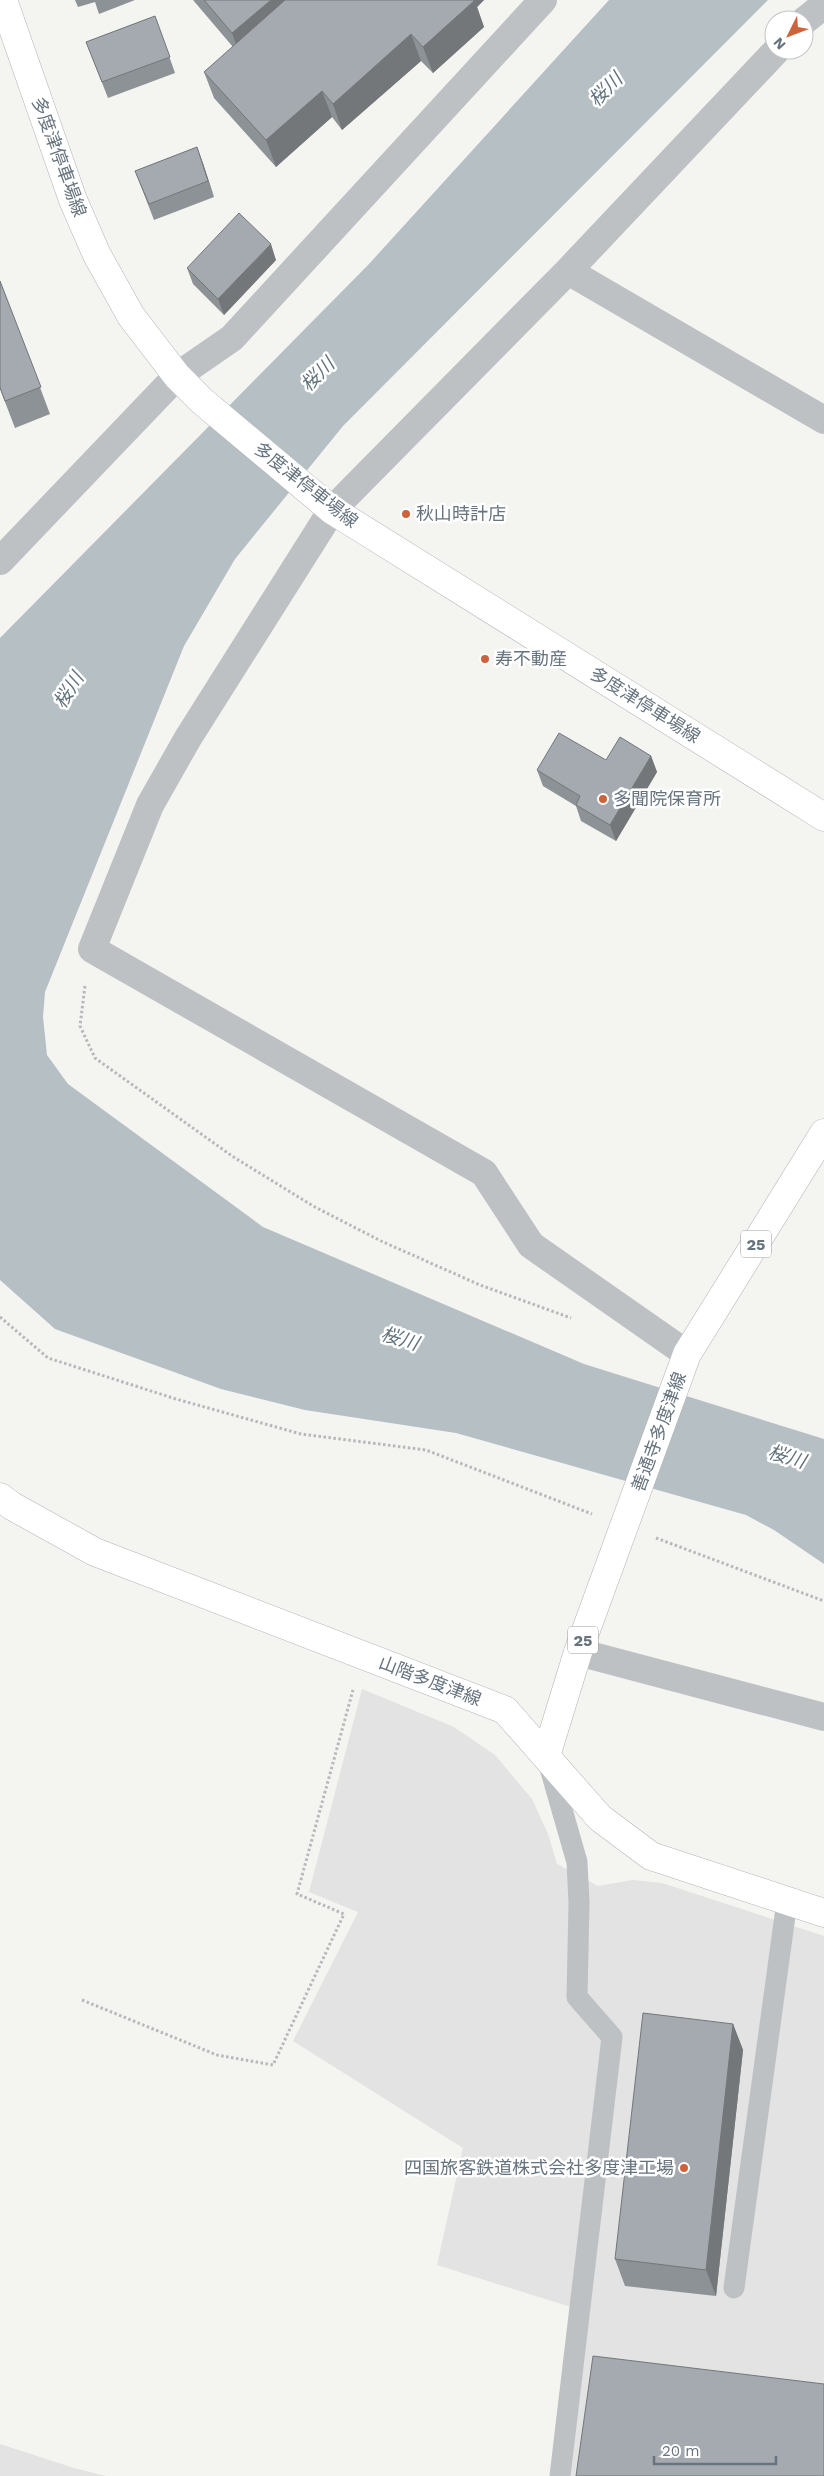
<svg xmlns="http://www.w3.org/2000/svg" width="824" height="2476" viewBox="0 0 824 2476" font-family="'Work Sans','Noto Sans JP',sans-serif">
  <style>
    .built { fill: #e2e3e2 }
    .water { fill: #b6bfc3 }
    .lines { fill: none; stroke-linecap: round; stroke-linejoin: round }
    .secondary-casing { stroke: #b1b5b9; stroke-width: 29 }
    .primary-casing { stroke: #b0b3b7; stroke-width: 29 }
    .path { stroke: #b6b9bb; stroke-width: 3; stroke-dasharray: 2.5 2.5; stroke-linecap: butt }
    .service { stroke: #bec1c4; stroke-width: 21 }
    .minor { stroke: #bec1c4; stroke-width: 28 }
    .secondary { stroke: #fff; stroke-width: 28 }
    .primary { stroke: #fff; stroke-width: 28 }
    .wall { fill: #8d9296 }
    .shaded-wall { fill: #73777a }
    .building { fill: #a4aaaf; stroke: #73777a }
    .poi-dot { fill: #cc633a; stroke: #fff; stroke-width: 2 }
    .labels { text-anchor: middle; stroke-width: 5; stroke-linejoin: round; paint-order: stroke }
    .shield { fill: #fff; stroke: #959da5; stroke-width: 1 }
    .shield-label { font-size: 16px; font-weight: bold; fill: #67737e }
    .street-label { font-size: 18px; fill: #67737e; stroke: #fff }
    .poi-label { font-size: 18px; fill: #67737e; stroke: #fff; text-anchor: start }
    .water-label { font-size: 19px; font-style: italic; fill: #63737b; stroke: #fff }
  </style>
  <rect width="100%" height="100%" fill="#f4f4f1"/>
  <path class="built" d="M362,1689L454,1727L495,1755L532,1799L548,1834L557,1864L598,1886L633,1880L662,1883L824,1936V2476H562L590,2313L437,2265L463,2148L293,2041L358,1912L309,1892Z
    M0,2444L74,2468L106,2476H0Z"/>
  <path class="water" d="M609,0H768L343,426L235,559L184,646L45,992L43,1017L47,1055L68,1084L263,1227L584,1364L824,1439V1564L774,1530L746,1515L456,1433L305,1410L221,1389L55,1329L0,1280V638L369,264Z"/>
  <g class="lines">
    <defs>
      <path id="secondary" d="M3,0L73,200L97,255L131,316L177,376L202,401L332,510L824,817
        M0,1497L12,1506L95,1552L505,1710L600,1818L651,1856L824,1913"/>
      <path id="primary" d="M546,1756L578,1652L687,1354L824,1133"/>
    </defs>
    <use href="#secondary" class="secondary-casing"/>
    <use href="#primary" class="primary-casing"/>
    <path class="path" d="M85,986L80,1026L95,1058L232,1156L313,1206L381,1241L480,1285L571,1318
      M0,1317L48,1358L176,1399L301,1434L426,1450L592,1514
      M656,1538L824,1601
      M82,2000L217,2055L273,2065L344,1914L297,1894L353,1690"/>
    <path class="service" d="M548,1761L577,1862L579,1903L577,1997L612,2037L560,2476
      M734,2288L787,1901"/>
    <path class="minor" d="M804,21L824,5
      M568,271L824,420
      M0,561L177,376L232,338L543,0
      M687,1354L531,1245L484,1173L92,949L150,805L188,738L332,510L568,271L777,50
      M578,1652L824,1717"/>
    <use href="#secondary" class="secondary"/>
    <use href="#primary" class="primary"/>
  </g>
  <path class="wall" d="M75,0H135L99,14L95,2L78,7Z
    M193,0H484L477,7L484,27L433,73L421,61L342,130L332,117L276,167L214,98L204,72L233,47Z
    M155,16L175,73L108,98L86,42Z
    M197,147L214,197L154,220L135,171Z
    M276,260L224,315L193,284L187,268Z
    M0,281L50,414L15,428L0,389Z
    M651,756L657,772L616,841L581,821L576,806L543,786L537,770L606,760Z
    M733,2024L743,2050L716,2296L625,2286L615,2259Z"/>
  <path class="shaded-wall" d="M271,0H304L240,55L232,33Z
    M466,0H484L477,7L484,27L433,73L423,47Z
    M411,34L421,61L342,130L333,104Z
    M322,91L332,117L276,167L266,140Z
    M197,147L203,163L214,197L208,181Z
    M271,244L276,260L224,315L218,299Z
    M651,756L657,772L616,841L610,825Z
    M733,2024L743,2050L716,2296L706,2270Z"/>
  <path class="building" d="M204,0H271L232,33Z
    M285,0H474V1L423,47L411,34L333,104L322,91L266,140L204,72Z
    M155,16L170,57L102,82L86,42Z
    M197,147L208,181L149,204L135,171Z
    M239,213L271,244L218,299L187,268Z
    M0,281L41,387L5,401L0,387Z
    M559,733L606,760L620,737L651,756L610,825L576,805L580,796L537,770Z
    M643,2013L733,2024L706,2270L615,2259Z
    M593,2356L824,2384V2476H576Z"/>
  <g class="poi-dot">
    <circle cx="406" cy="514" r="5"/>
    <circle cx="485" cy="659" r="5"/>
    <circle cx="603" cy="799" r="5"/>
    <circle cx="684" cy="2168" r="5"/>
  </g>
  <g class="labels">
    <g class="shield">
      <rect x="741" y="1230.5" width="30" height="27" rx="4"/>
      <rect x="568" y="1626.5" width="30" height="27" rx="4"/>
    </g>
    <g class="shield-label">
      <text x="756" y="1250">25</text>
      <text x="583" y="1646">25</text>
    </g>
    <g class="street-label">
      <text transform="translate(59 157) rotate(70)" y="6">多度津停車場線</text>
      <text transform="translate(306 485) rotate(38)" y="6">多度津停車場線</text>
      <text transform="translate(645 705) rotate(32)" y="6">多度津停車場線</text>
      <text transform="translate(659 1432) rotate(-70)" y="6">善通寺多度津線</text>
      <text transform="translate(430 1681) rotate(21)" y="6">山階多度津線</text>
    </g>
    <g class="poi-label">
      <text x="416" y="520">秋山時計店</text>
      <text x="495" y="665">寿不動産</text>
      <text x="613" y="805">多聞院保育所</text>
      <text x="674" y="2174" text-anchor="end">四国旅客鉄道株式会社多度津工場</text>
    </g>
    <g class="water-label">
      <text transform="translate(605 89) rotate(-45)" y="7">桜川</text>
      <text transform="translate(317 374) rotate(-45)" y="7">桜川</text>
      <text transform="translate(68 690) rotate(-58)" y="7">桜川</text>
      <text transform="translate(400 1338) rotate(17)" y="7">桜川</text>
      <text transform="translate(787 1456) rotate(17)" y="7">桜川</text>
    </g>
  </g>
  <g transform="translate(789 35) rotate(228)"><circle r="24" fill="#ffffff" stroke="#c2c7cb"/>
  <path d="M0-4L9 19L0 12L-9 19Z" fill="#cc633a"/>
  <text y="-8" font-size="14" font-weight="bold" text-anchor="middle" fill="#67737e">N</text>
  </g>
  <path d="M654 2456v8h122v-8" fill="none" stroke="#67737e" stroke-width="2.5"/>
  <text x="662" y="2456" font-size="15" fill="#67737e" stroke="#ffffff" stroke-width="4" paint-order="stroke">20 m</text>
</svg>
